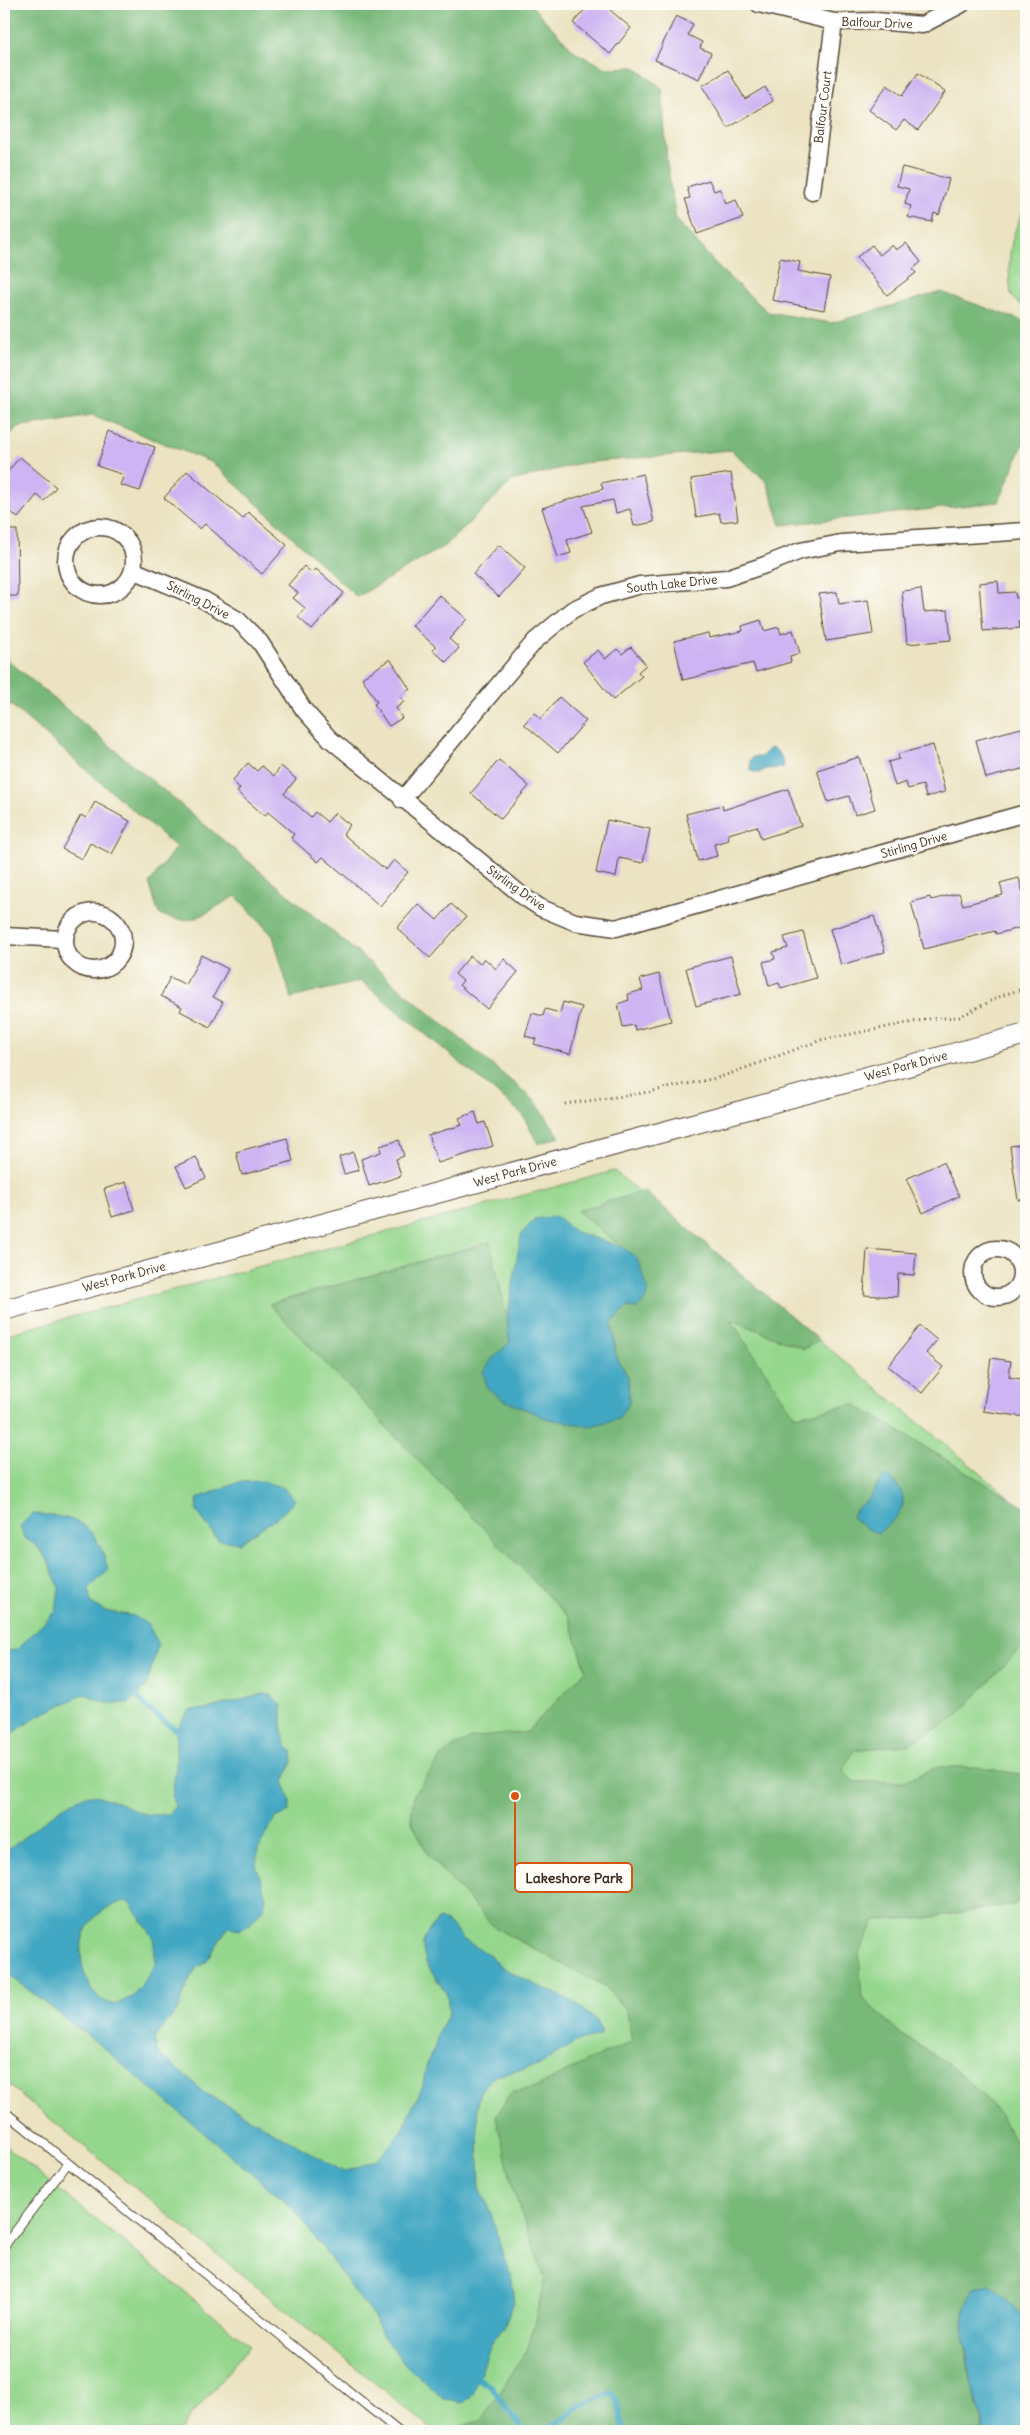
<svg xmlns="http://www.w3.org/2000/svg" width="1030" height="2435" viewBox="0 0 1030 2435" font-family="Delius,sans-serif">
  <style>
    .green { fill: #96d78e; stroke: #688056 }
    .forest { fill: #78b879; stroke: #5a714c }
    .water { fill: #42a7c2; stroke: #3e6870; fill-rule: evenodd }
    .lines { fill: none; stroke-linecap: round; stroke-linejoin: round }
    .stream { stroke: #42a7c2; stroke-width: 5.5 }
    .building { fill: #cdb4f2 }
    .service-casing { stroke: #554636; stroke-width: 10 }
    .minor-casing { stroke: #554636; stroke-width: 19 }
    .tertiary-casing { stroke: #554636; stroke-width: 22 }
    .path { stroke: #554636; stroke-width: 3; stroke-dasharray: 1 4; stroke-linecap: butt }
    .service { stroke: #fff; stroke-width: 8 }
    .minor { stroke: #fff; stroke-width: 16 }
    .tertiary { stroke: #fff; stroke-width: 20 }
    .labels { text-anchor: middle; stroke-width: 5; stroke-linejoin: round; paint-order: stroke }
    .street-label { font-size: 12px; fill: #3b2a1e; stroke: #fdfcf7 }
    .leader { fill: none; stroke: #d7540e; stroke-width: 2 }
    .callout-dot { fill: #d7540e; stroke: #fdfcf7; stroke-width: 2 }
    .callout { fill: #fdfcf7; stroke: #d7540e; stroke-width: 2 }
    .callout-label { font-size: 14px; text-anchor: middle; font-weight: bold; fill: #3b2a1e }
  </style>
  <rect width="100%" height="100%" fill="#fdfcf7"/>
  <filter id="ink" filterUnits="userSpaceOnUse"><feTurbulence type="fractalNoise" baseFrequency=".02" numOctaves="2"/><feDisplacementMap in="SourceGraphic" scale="10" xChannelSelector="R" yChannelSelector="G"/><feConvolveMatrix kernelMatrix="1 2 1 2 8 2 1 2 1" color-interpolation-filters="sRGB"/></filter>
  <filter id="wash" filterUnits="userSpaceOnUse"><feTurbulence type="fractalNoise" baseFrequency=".0096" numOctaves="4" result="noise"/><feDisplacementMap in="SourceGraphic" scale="20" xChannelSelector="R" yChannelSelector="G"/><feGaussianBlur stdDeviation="1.12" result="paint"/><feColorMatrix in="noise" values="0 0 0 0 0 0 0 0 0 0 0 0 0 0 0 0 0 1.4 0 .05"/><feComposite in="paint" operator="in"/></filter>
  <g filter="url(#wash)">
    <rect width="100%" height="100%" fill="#ebe3c1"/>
    <path class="green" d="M1026,207V307L1020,305L1011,295C1007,263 1009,235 1026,207Z
      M614,1171L1026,1511V2431H434L4,2081V1335Z
      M4,2145L250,2345L179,2431H4Z"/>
    <path class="forest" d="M4,4H530L576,53L607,68L635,67L662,88L667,163L676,219L721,270L768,312L831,323L941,292L1026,322V437L999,502L781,525L767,482L731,450L581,463L512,481L446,545L357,597L213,463L92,415L17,427L4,443Z
      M4,657L535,1101L560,1137L538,1144L522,1114L361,981L291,998L273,936L236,896C204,912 195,929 159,914L149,883L176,847L4,699Z
      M644,1191L819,1340L804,1349L730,1319L795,1416L854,1404L1026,1508V1642L957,1716L907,1745L854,1750L843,1772L854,1782H904L937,1767H976L1026,1775V1895L1015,1904L926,1918L875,1920L859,1953L862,1998L903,2036L946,2062L993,2105L1018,2145L1026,2169V2323L1004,2297L964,2310C964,2335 966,2360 972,2385C975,2401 983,2415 983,2431H444L482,2420L528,2348L545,2279L514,2193L496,2117L510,2093L537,2087L589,2060L632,2042L627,2012L606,1987L495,1928L428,1855L411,1820L414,1794L445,1752L471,1738L527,1732L586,1670L569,1618L269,1304L490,1242L507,1319L510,1342L493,1358L629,1403L628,1377L616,1356L612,1323L627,1306L637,1259L577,1211Z"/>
    <path class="water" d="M773,748L780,754L784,765L782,768L766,769L759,773L751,771L750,760L753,757H761L769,749Z
      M556,1216L575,1232L623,1247L637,1259L648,1289L645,1301L637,1308L627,1307L612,1323L616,1356L628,1377L629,1403L618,1419L590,1426L548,1419L504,1400L488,1389L483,1372L493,1358L510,1342L507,1319L521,1235L534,1219Z
      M887,1475C915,1498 903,1516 877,1533L865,1528L852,1517C856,1506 863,1505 870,1497C877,1487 876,1483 887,1475Z
      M262,1481L284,1488L295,1500C281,1519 258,1528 240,1543L218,1540L196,1510L198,1498L239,1482Z
      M32,1514C77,1516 97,1523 108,1570L89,1589L90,1602L104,1611L134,1616L149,1625L158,1645L146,1687L129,1703H105L85,1694L38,1716L4,1739V1652L17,1649L56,1611L59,1587L47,1559L37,1546L25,1538L20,1526Z
      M264,1694L270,1695L282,1705V1730L286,1745L292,1751L293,1762L284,1781L290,1801V1812L275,1818L258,1850L256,1865L266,1897L264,1908L249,1925L238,1930L228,1927L206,1962L196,1968L187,1985L179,2009L160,2030L155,2040L156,2050L159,2054L204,2092L344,2172L377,2160L401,2132L423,2085L427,2062L434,2049L438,2033L449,2013L447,1995L426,1963L422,1945L428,1931L439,1919L449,1923L464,1940L490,1955L498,1965L523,1979L570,2000L597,2021L602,2034L599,2036L575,2042L538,2066L496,2075L481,2090L477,2109L480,2188L492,2216L503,2256L510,2273L514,2302L504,2327L491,2344L473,2394L465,2402L460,2403L444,2399L406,2365L384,2338L374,2318L294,2209L96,2042L4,1971V1852C25,1839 70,1794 93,1795C98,1795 105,1798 111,1800C138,1808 136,1818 169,1814L175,1806L172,1798L176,1766V1730L189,1710L206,1709ZM125,1901L131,1904L153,1937L156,1963L141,1987L132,1997L114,2005C110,2003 103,2001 100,1999C92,1993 87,1981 84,1972C74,1936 90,1911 125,1901Z
      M991,2285L1004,2297L1026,2323V2431H983V2422L972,2386L964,2335V2310L975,2288Z"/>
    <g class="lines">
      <path class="stream" d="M133,1692L149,1710L176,1730
        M479,2379L491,2386L520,2427L525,2431
        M546,2431L580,2406L611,2393C623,2408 618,2415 626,2431"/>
    </g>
    <g id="blocks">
      <path class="building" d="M590,4H616L610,10L631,28L610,54L573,23Z
        M676,16L693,24L688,35L702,42L700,48L711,53L699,79L655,60Z
        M728,70L745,99L765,87L773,101L728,128L702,86Z
        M918,73L945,92L918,130L904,120L896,130L869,110L887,85L902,96Z
        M902,167L949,179L939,215L934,213L932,222L908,217L911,206L905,204L909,189L897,186Z
        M709,180L714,191L720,189L725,204L736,200L743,218L697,234L685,199L690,198L687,187Z
        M906,243L921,262L913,269L916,273L887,295L857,257L872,245L880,255L892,245L896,250Z
        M780,258L800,262L798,271L830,277L824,310L772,300Z
        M109,431L155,447L140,491L120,485L124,475L97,466Z
        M20,457L56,487L44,501L37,495L18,518L4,506V476Z
        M187,471L243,519L248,512L287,545L262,574L205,524L200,529L164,498Z
        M731,473L738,520L721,522L719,513L696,517L691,479Z
        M643,474L654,522L634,526L630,509L616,513L613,500L583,506L592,532L567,540L571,553L558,557L542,508L603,489L601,483Z
        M4,530H17L18,596H4Z
        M499,545L525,568L499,597L473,574Z
        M304,566L312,573L316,569L344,593L312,630L298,617L305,608L293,598L298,593L288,585Z
        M998,581L999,593L1015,592L1016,598L1026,597V622H1019L1020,628L983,631L979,583Z
        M921,589L924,612L948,610L951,640L907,644L902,591Z
        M837,592L839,604L868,600L873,634L826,641L819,594Z
        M439,595L467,619L449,639L459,648L446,662L433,650L436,647L412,626Z
        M761,620L764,631L779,627L781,634L793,630L800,653L790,656L791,662L756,672L753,663L683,680L674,641L708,633L709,638L743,631L742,626Z
        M631,647L646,665L638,672L642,676L613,700L583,662L598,650L605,659L617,649L622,654Z
        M390,659L410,689L400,696L404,702L396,708L402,718L389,726L374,704L377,702L362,678Z
        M559,697L586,721L558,753L524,724L534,713L541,719Z
        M1021,728L1026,748V768L986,778L976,740Z
        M933,745L945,792L926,797L923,785L908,789L906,782L895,786L888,762L899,759L898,754Z
        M859,757L875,809L855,815L849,796L828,802L817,770Z
        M499,760L529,786L501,819L471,793Z
        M248,763L257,771L262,766L274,776L281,766L296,779L284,794L311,817L315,812L327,822L335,813L350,825L343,834L386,870L394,860L408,872L380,906L323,857L318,862L291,838L294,834L268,812L265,816L237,792L240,788L232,781Z
        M788,789L801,826L761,839L757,826L728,834L729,840L714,844L717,856L698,861L686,814L722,805L723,810Z
        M95,802L130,821L112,854L90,843L82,859L62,849L81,815L86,818Z
        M607,820L650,829L643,863L619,858L616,877L596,873Z
        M1019,878L1026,905V926L996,934L995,931L924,949L911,902L930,897L931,900L959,893L963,905L1003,895L1000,883Z
        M418,904L437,920L451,904L466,917L430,958L397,928Z
        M874,916L885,952L841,965L830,929Z
        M803,932L816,978L781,988L779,983L769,986L763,962L775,959L773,952L788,948L784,937Z
        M201,955L228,969L213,997L223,1002L210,1027L180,1011L182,1007L161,996L170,977L186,985Z
        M470,956L480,964L484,958L496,969L504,959L518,972L487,1009L459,985L463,981L455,974Z
        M731,956L741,994L696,1006L686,968Z
        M659,974L671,1021L635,1030L634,1025L623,1027L618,1004L629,1000L628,994L643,990L640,979Z
        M563,1002L582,1007L570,1054L534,1044L536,1039L525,1036L532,1013L543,1016L545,1009L560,1013Z
        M475,1112L479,1124L485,1122L493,1146L438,1163L428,1135L462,1125L459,1118Z
        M287,1138L293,1161L242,1175L236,1152Z
        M399,1140L404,1156L396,1159L401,1176L369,1186L361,1159L381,1152L380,1146Z
        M1026,1144V1199L1018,1200L1010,1146Z
        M353,1152L359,1170L344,1174L339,1157Z
        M196,1157L206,1178L186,1187L176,1166Z
        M943,1162L959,1196L923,1213L906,1179Z
        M126,1182L134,1210L112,1217L104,1189Z
        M867,1249L916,1253L914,1275L898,1274L897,1297L864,1295Z
        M920,1326L937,1340L926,1353L943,1367L922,1393L888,1366Z
        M991,1358L1011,1361L1009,1377L1026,1380V1417L983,1411Z"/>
    </g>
  </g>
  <g filter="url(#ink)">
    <use href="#blocks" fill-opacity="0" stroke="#554636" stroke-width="1"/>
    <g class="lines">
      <defs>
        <path id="service" d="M4,2111L398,2431
          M4,2246L68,2163"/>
        <path id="minor" d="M759,4L834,22L876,21L922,25L962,4
          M812,192L834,22
          M66 561a34 34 0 1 1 68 0a34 34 0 1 1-68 0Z
          M133,570L204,600L238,620L260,642L304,710L330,739L524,897L541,908L575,922L616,928L1026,813
          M402,800L535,641L572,610L601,596L640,585L726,578L765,565L800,551L841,543L1026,531
          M65 941a29 29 0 1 1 58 0a29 29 0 1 1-58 0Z
          M4,936L64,939
          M973 1273a24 24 0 1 1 48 0a24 24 0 1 1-48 0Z"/>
        <path id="tertiary" d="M4,1310L1026,1034"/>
      </defs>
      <use href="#service" class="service-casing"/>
      <use href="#minor" class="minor-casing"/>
      <use href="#tertiary" class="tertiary-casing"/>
      <path class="path" d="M565,1104L638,1094L721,1077L821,1040L928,1019L959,1017L1003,995L1026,988"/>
      <use href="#service" class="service"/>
      <use href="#minor" class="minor"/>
      <use href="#tertiary" class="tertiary"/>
    </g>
  </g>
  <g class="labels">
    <g class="street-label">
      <text transform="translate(877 23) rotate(2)" y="4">Balfour Drive</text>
      <text transform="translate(823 107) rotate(-83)" y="4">Balfour Court</text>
      <text transform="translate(672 584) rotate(-6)" y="4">South Lake Drive</text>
      <text transform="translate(198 600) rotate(27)" y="4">Stirling Drive</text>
      <text transform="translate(914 845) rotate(-16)" y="4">Stirling Drive</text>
      <text transform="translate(516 888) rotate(35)" y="4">Stirling Drive</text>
      <text transform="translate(906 1066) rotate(-15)" y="4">West Park Drive</text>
      <text transform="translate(515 1172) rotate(-15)" y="4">West Park Drive</text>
      <text transform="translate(124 1277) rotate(-15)" y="4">West Park Drive</text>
    </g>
  </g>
  <path class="leader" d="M515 1796L515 1878"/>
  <circle class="callout-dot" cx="515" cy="1796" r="5"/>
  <rect class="callout" x="515" y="1863" width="117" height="29" rx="5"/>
  <g class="callout-label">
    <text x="574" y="1883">Lakeshore Park</text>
  </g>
  <rect width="1030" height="2435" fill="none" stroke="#fdfcf7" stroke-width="20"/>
</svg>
